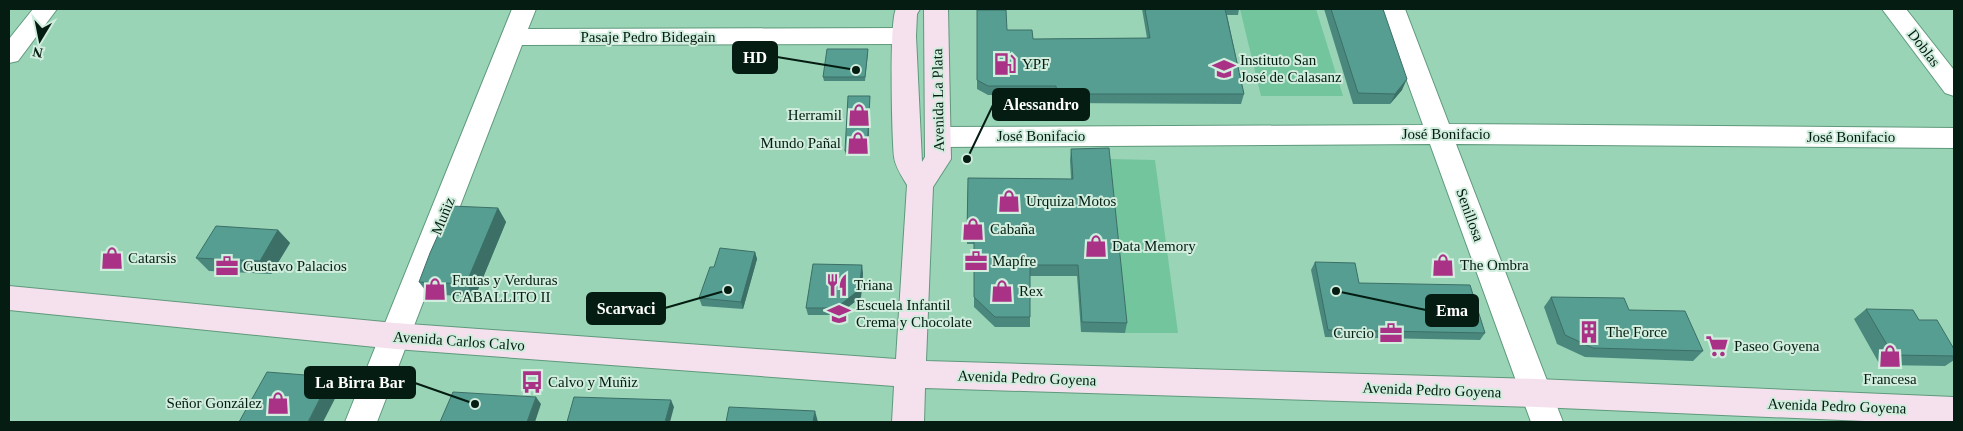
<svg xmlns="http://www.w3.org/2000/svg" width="1963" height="431" viewBox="0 0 1963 431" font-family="Georgia,serif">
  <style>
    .green { fill: #72c59d }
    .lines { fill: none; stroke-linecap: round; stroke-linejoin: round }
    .minor-casing { stroke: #5f997c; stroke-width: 2 }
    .secondary-casing { stroke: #5f997c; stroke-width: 2 }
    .minor { fill: #fff; fill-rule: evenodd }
    .secondary { fill: #f5e1ee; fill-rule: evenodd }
    .wall { fill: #4a887e }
    .shaded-wall { fill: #3c6f66 }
    .building { fill: #569e92; stroke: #3c6f66 }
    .labels { text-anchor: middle; stroke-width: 4; stroke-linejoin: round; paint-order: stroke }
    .street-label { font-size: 15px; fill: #041c11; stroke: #d0eddd }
    .poi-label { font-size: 15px; fill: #041c11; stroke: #d0eddd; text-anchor: start }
    .leader { fill: none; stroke: #041c11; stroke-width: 2 }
    .callout-dot { fill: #041c11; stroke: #d0eddd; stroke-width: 2 }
    .callout { fill: #041c11; stroke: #041c11; stroke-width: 2 }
    .callout-label { font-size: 16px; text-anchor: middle; font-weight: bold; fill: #fff }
  </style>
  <rect width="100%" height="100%" fill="#99d4b6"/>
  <path class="green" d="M1240,9H1316L1343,96H1261Z
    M1108,159L1155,160L1178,333H1125Z"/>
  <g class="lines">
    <defs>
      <path id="minor" d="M33,9H57L18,61L9,63V39Z
        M512,9H536L528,29L904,28L912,30L916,36L912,42L904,44L522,45L377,422H345Z
        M1381,9H1405L1449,124L1954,128V148L1456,144L1563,422H1531L1430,144L938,147L929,144L925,137L929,130L938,127L1423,125Z
        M1882,9H1906L1954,70V96L1945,93Z"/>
      <path id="secondary" d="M896,9H920L917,14L916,36L922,162L925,157L924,9H948L951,159L933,187L926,361L1537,379L1954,397V422H1888L1537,407L925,388L924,422H892L894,386L395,349L9,310V286L395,323L896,359L907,185C902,177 895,166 894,157C892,137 889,21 896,9Z"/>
    </defs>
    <use href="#minor" class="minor-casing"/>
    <use href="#secondary" class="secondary-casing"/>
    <use href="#minor" class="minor"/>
    <use href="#secondary" class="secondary"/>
  </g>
  <path class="wall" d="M1142,9H1239L1238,15H1227L1244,94L1241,104L1056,103V96L988,95L977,89V10L1007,30L1033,39L1147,38Z
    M1324,9H1383L1402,90L1390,104H1353Z
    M868,53L865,81H824L823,77Z
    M870,96V100L868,155H846L845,151Z
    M1071,149L1127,323L1125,333L1081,332L1077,276H1030V327H995L974,307V244H967L968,178L1071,179L1070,160Z
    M498,208L506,222L475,297L428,294L419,282Z
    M278,230L290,243L271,274L209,271L196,258Z
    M755,252L757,259L743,309L702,306L699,298L714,267Z
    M1315,262L1359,283L1485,333L1480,340L1325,337L1311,270Z
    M863,273L861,297L838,315H808L806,308Z
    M1551,297L1629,310L1703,351L1693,361L1585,357L1557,344L1544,307Z
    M1866,309L1919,320L1954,349V360L1945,366L1880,365L1854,319Z"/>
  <path class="shaded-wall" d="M1407,79L1402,90L1390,104L1395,94Z
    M870,96V100L868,155L867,151Z
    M498,208L506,222L475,297L466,284Z
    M278,230L290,243L271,274L260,261Z
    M755,252L757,259L743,309L741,302Z
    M862,265L863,273L861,297L838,315L836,308Z
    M331,377L341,387L323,422H308Z
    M536,397L541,404L535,422H527Z
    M671,400L674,407L670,422H665Z
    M815,411L818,422H813Z"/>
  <path class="building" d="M1145,9H1225L1244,94H1057L1056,86H988L977,80V10H1006L1007,30H1032L1033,39L1150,38Z
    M1331,9H1383L1407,79L1395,94L1358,93Z
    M827,49H868L865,77H823Z
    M848,96H870L867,151H845Z
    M1109,148L1127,323L1082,322L1078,265H1030V317H995L974,297V233H967L968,178L1073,179L1071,149Z
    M451,206L498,208L466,284L419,282L430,253Z
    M216,226L278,230L260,261L196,258Z
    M720,248L755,252L741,302L699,298L710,267H714Z
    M1315,262L1355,263L1359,283L1470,285L1485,333L1328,330Z
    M813,264L862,265L859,290L836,308H806Z
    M1551,297L1624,298L1629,310L1685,311L1703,351L1593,348L1565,335Z
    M1866,309L1913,310L1919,320H1937L1954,349V356L1893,355Z
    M267,372L331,377L308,422H239Z
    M453,392L536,397L527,422H440Z
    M574,397L671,400L665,422H567Z
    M729,407L815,411L813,422H726Z"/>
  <defs>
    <symbol id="fuel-bare" viewBox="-9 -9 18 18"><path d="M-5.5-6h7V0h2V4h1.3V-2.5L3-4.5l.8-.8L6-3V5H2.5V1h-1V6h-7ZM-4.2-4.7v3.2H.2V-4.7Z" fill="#a93186" stroke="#d0eddd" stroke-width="2.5" paint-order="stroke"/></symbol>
    <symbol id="school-bare" viewBox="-9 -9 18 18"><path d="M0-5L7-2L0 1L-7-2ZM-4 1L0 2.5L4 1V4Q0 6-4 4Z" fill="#a93186" stroke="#d0eddd" stroke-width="2.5" paint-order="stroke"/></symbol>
    <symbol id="shop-bare" viewBox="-9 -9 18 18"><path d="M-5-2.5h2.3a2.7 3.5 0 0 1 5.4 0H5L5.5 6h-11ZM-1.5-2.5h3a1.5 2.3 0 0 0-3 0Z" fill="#a93186" stroke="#d0eddd" stroke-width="2.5" paint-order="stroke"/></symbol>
    <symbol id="office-bare" viewBox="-9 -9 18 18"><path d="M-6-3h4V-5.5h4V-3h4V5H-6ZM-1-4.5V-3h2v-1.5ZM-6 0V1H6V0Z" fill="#a93186" stroke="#d0eddd" stroke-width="2.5" paint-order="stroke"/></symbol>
    <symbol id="restaurant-bare" viewBox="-9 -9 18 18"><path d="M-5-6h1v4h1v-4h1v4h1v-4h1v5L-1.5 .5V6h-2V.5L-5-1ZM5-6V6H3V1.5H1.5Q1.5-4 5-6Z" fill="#a93186" stroke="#d0eddd" stroke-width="2.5" paint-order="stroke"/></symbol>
    <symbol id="building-bare" viewBox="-9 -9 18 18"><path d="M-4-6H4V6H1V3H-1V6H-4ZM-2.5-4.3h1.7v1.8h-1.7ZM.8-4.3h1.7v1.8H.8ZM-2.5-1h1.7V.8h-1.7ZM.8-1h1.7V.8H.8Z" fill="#a93186" stroke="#d0eddd" stroke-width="2.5" paint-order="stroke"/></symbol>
    <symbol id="supermarket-bare" viewBox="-9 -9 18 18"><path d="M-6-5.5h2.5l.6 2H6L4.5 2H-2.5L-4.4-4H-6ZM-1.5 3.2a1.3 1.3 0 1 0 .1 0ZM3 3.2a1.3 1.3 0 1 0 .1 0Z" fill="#a93186" stroke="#d0eddd" stroke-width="2.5" paint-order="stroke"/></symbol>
    <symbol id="bus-bare" viewBox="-9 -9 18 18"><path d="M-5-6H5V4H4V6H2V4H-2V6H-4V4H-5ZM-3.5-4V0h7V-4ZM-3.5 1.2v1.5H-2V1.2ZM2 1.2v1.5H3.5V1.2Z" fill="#a93186" stroke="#d0eddd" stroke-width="2.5" paint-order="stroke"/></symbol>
  </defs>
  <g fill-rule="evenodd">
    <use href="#fuel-bare" x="989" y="48" width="32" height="32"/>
    <use href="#school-bare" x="1208" y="53" width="32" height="32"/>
    <use href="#shop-bare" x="843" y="99" width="32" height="32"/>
    <use href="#shop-bare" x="842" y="127" width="32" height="32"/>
    <use href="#shop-bare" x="993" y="185" width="32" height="32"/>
    <use href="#shop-bare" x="957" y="213" width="32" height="32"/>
    <use href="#shop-bare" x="1080" y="230" width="32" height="32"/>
    <use href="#shop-bare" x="96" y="242" width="32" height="32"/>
    <use href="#office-bare" x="960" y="245" width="32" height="32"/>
    <use href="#shop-bare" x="1427" y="249" width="32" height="32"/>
    <use href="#office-bare" x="211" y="250" width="32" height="32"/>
    <use href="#restaurant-bare" x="821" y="269" width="32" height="32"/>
    <use href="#shop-bare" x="419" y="273" width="32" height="32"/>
    <use href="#shop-bare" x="986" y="275" width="32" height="32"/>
    <use href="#school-bare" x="823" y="298" width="32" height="32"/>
    <use href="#building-bare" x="1573" y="316" width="32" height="32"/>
    <use href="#office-bare" x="1375" y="317" width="32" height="32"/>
    <use href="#supermarket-bare" x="1701" y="330" width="32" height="32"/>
    <use href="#shop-bare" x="1874" y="340" width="32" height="32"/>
    <use href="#bus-bare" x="516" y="366" width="32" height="32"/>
    <use href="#shop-bare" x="262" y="387" width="32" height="32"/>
  </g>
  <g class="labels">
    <g class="street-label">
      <text x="648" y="42">Pasaje Pedro Bidegain</text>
      <text transform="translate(1924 48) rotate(52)" y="5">Doblas</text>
      <text transform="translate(938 100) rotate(-91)" y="5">Avenida La Plata</text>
      <text x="1446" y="139">José Bonifacio</text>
      <text x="1041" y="141">José Bonifacio</text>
      <text x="1851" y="142">José Bonifacio</text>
      <text transform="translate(1470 215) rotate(70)" y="5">Senillosa</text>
      <text transform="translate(443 216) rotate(-68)" y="5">Muñiz</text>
      <text transform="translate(459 341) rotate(4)" y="5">Avenida Carlos Calvo</text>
      <text transform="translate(1027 378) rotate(2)" y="5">Avenida Pedro Goyena</text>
      <text transform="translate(1432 390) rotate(2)" y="5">Avenida Pedro Goyena</text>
      <text transform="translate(1837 406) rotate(2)" y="5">Avenida Pedro Goyena</text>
    </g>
    <g class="poi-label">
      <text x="1240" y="65">Instituto San<tspan x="1240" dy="17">José de Calasanz</tspan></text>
      <text x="1022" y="69">YPF</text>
      <text x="842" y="120" text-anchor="end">Herramil</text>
      <text x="841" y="148" text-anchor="end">Mundo Pañal</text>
      <text x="1026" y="206">Urquiza Motos</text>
      <text x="990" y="234">Cabaña</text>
      <text x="1112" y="251">Data Memory</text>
      <text x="128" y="263">Catarsis</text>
      <text x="992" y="266">Mapfre</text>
      <text x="1460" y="270">The Ombra</text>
      <text x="243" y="271">Gustavo Palacios</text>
      <text x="452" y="285">Frutas y Verduras<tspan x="452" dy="17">CABALLITO II</tspan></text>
      <text x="854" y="290">Triana</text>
      <text x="1019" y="296">Rex</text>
      <text x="856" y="310">Escuela Infantil<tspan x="856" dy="17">Crema y Chocolate</tspan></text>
      <text x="1606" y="337">The Force</text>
      <text x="1374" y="338" text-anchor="end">Curcio</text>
      <text x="1734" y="351">Paseo Goyena</text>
      <text x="1890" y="384" text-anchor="middle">Francesa</text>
      <text x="548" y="387">Calvo y Muñiz</text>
      <text x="262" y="408" text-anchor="end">Señor González</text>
    </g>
  </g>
  <path class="leader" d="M856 70L777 57M967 159L993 105M728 290L665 308M1336 291L1426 310M475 404L415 383"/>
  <g class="callout-dot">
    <circle cx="856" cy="70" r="5"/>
    <circle cx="967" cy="159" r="5"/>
    <circle cx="728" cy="290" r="5"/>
    <circle cx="1336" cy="291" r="5"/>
    <circle cx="475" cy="404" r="5"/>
  </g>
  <g class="callout">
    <rect x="733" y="42" width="44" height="31" rx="5"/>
    <rect x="993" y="89" width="96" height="31" rx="5"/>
    <rect x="587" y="293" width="78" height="31" rx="5"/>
    <rect x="1426" y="295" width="52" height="31" rx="5"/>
    <rect x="305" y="367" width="110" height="31" rx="5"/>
  </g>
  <g class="callout-label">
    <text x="755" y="63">HD</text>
    <text x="1041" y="110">Alessandro</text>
    <text x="626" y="314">Scarvaci</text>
    <text x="1452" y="316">Ema</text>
    <text x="360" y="388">La Birra Bar</text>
  </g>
  <rect width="1963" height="431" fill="none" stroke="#041c11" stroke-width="20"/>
  <g transform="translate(40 40) rotate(190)" stroke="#d0eddd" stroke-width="4" paint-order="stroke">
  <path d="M0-4L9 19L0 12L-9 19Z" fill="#041c11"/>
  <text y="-8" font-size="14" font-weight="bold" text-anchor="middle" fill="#041c11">N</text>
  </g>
</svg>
